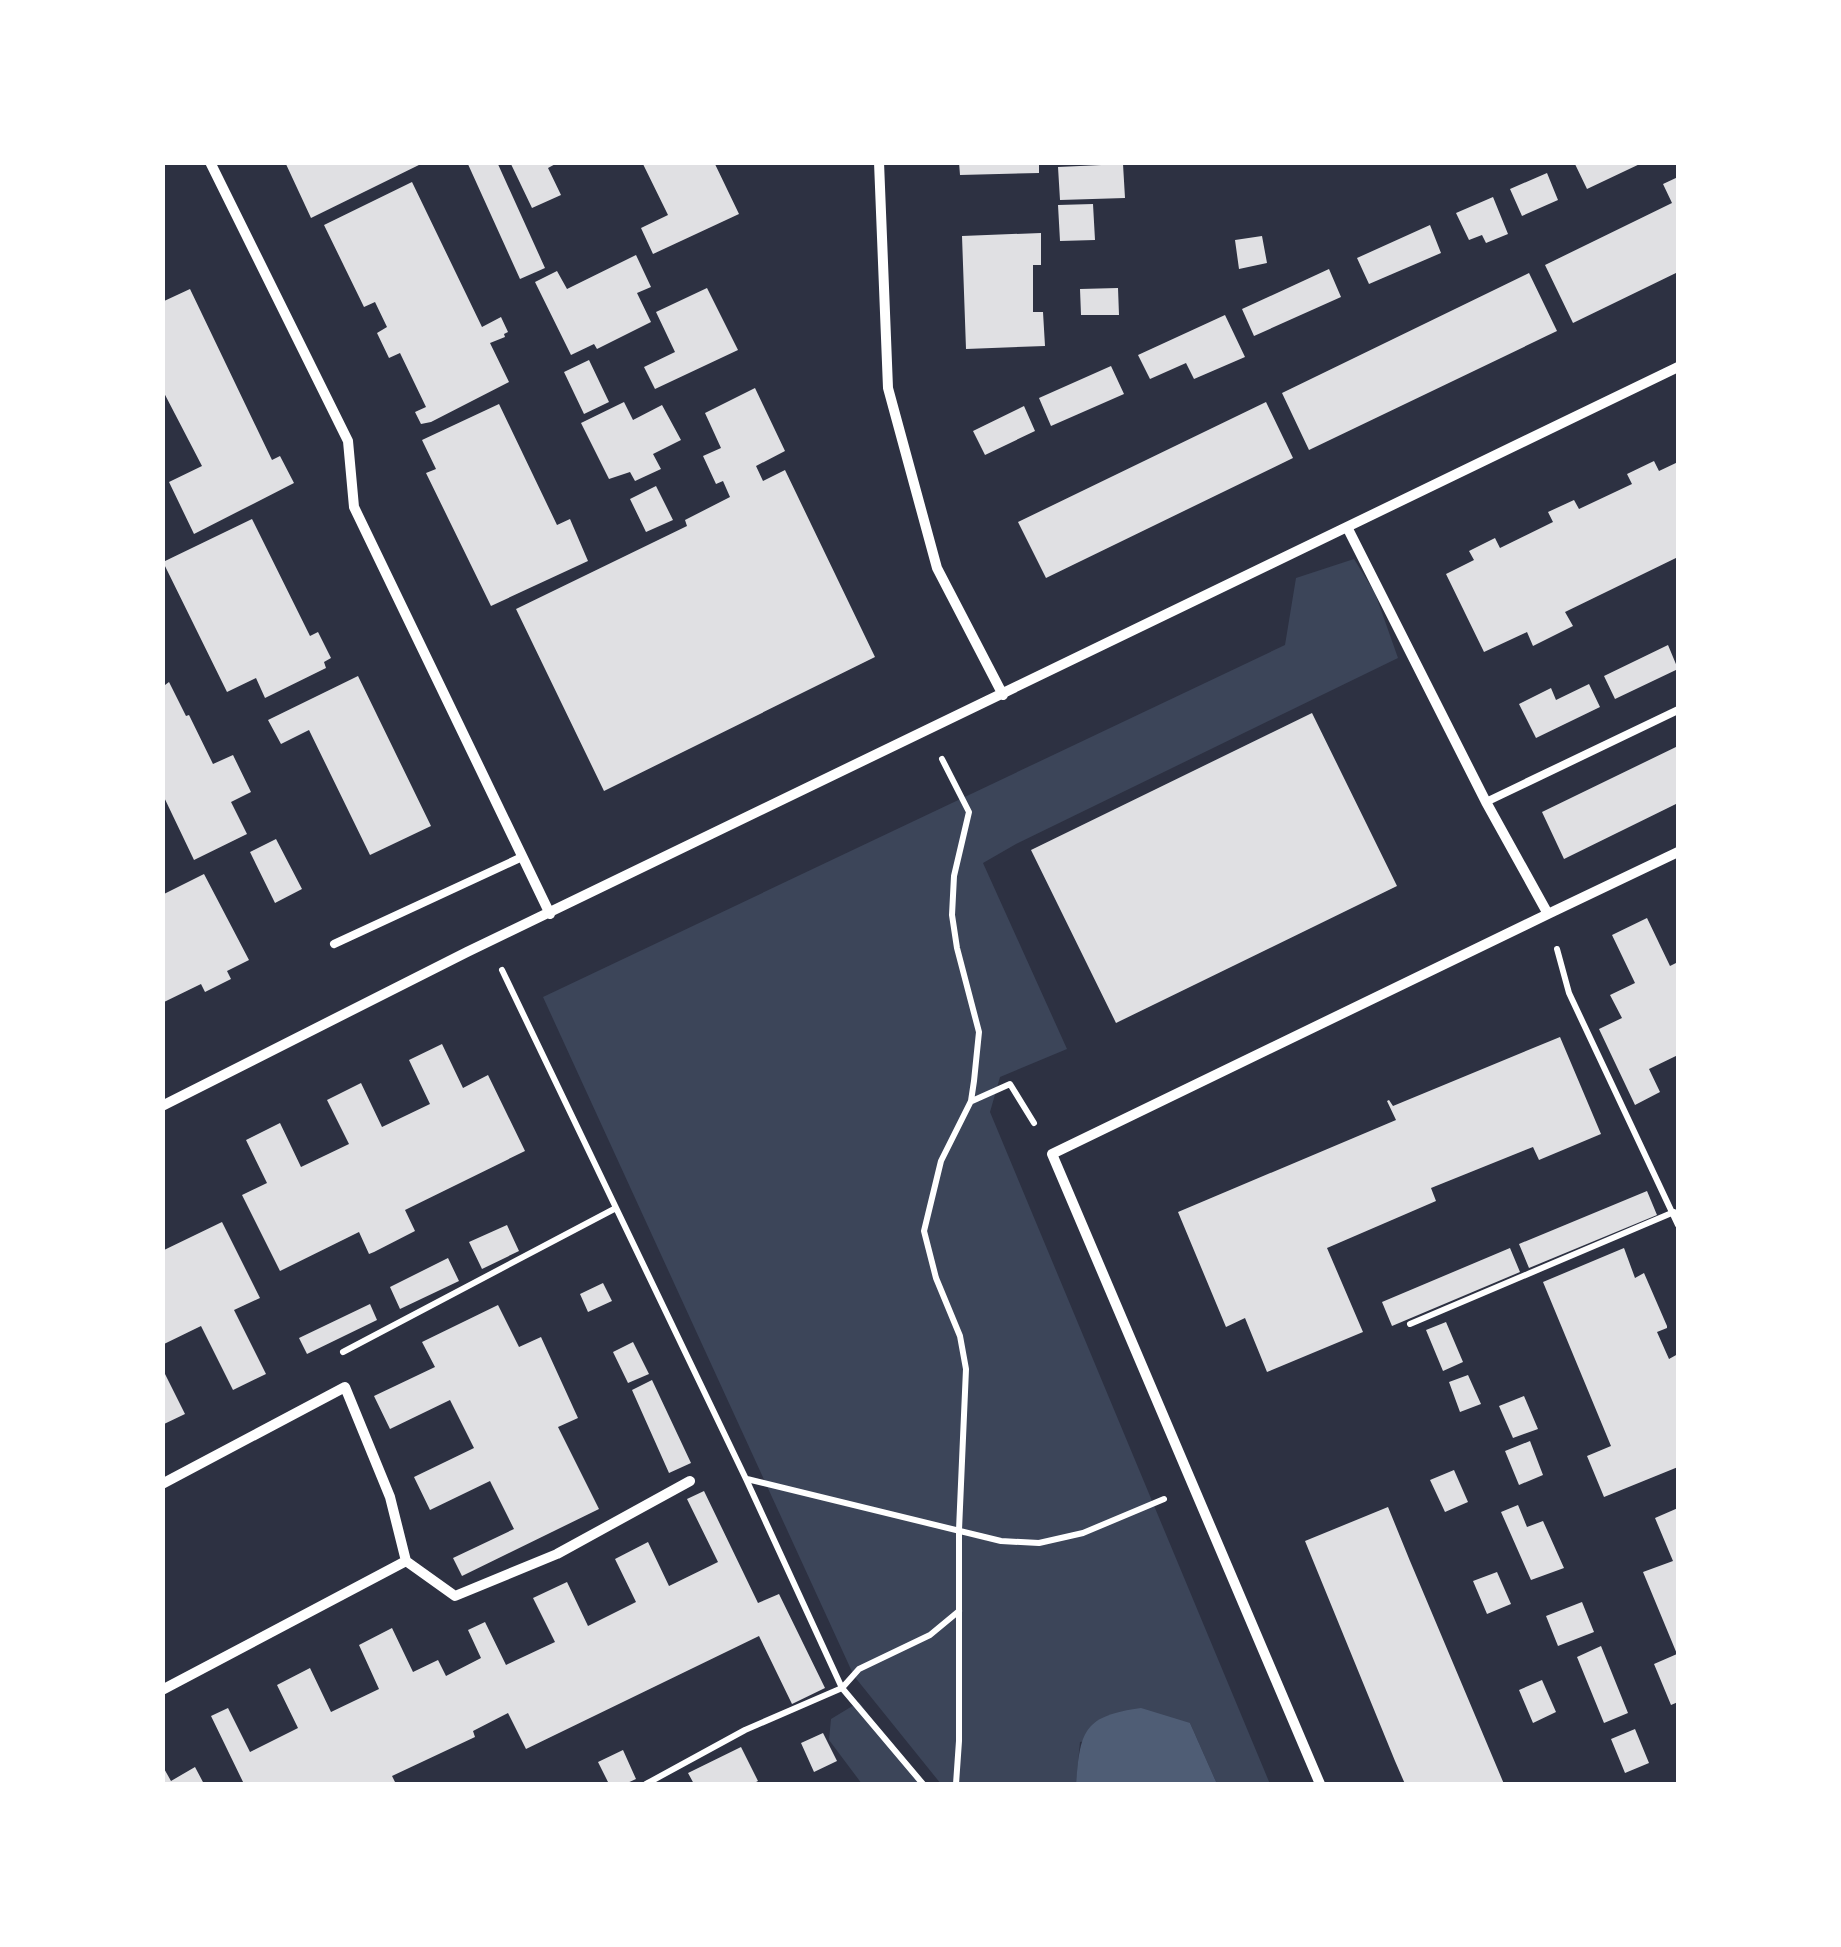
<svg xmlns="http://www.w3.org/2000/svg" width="1841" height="1947" viewBox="0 0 1841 1947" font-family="'Golos Text',sans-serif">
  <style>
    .green { fill: #3c4559 }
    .water { fill: #4f5d75 }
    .building { fill: #e0e0e3 }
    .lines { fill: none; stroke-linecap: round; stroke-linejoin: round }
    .path { stroke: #fff; stroke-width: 6 }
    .service { stroke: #fff; stroke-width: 8 }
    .minor { stroke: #fff; stroke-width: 10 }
  </style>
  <rect width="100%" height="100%" fill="#2d3142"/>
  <path class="green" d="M1354,559L1375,593L1398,658L1016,844L983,863L1067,1049L1000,1077L990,1112L1270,1784H1217L1190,1723L1080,1742L1076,1784H941L854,1676L543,997L1285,645L1296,578Z
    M859,1702L920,1784H862L829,1740L831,1719Z"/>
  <path class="water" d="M1141,1708L1190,1723L1217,1784H1076C1080,1730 1084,1716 1141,1708Z"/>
  <path class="building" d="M285,162H425L311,218Z
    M467,162H497L545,268L520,279Z
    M510,162H559L548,168L561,195L532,208Z
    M642,162H714L739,214L653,254L641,228L668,215Z
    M959,162H1039V173L960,175Z
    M1574,162H1644L1587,189Z
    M1123,164L1125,198L1060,200L1058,167Z
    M1547,173L1558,200L1522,216L1510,189Z
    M1678,177V272L1573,323L1545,265L1672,203L1663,184Z
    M412,182L482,327L501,317L508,332L504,334L505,337L490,343L509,382L431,422L421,424L415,412L426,407L400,353L389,358L377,333L387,327L375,302L364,307L324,225Z
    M1493,197L1508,234L1486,243L1482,235L1469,240L1456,213Z
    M1093,204L1095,240L1060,241L1058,205Z
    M1430,225L1441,253L1369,284L1357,258Z
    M1041,233V265H1033V312H1043L1045,346L966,349L962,236Z
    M1262,236L1267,263L1239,269L1235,240Z
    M636,255L651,287L637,293L651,322L597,349L594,344L571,355L535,282L557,271L567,289Z
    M1329,269L1341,297L1254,336L1242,309Z
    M1529,273L1557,331L1309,450L1282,393Z
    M707,288L738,350L655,389L644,367L675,352L656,312Z
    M1118,288L1119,315H1081L1080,289Z
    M190,289L272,460L280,456L294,483L194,534L169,482L202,466L162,389V302Z
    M1225,315L1245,357L1194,379L1186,363L1150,379L1138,355Z
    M589,360L609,402L584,414L564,372Z
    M1111,366L1124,394L1051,426L1039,398Z
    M755,388L785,451L756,466L763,481L785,470L875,657L604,791L516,609L687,526L685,520L730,497L723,481L716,484L703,456L721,448L705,413Z
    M624,402L633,420L662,405L681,440L653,454L661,469L635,481L630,472L609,479L581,423Z
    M1266,402L1293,458L1046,578L1018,522Z
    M499,404L557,525L570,519L588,561L491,606L426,473L436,469L422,440Z
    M1024,406L1035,431L985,455L973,431Z
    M1654,461L1659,471L1678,462V557L1565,612L1573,626L1533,646L1527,632L1484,652L1446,574L1474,560L1469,551L1495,538L1500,548L1553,522L1548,512L1574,500L1579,509L1632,484L1627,474Z
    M656,486L673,520L646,532L630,499Z
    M252,519L310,636L318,632L331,658L324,662L326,668L265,698L256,678L227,692L163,562Z
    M1668,645L1678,669L1615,699L1604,676Z
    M358,676L431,826L370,855L309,730L281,744L268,720Z
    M162,679L165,685L169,682L186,716L189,715L213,764L233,755L251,792L231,802L247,834L194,860L162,793Z
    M1589,684L1600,707L1536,738L1519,704L1551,688L1556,700Z
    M1312,713L1397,886L1116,1023L1031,850Z
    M1678,746V803L1564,859L1542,812Z
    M276,839L302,889L275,903L250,852Z
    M204,874L249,960L227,971L231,979L205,992L201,984L162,1003V895Z
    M1647,918L1670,966L1678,962V1055L1649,1069L1660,1092L1635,1105L1599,1029L1622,1018L1610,995L1635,983L1612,935Z
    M1560,1037L1601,1134L1539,1160L1533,1147L1431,1188L1436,1201L1327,1248L1363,1332L1267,1372L1245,1318L1226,1327L1178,1212L1396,1120L1387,1101L1389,1100L1393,1106Z
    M442,1044L463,1088L488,1075L525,1151L405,1210L415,1231L374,1252L369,1254L359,1232L280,1271L242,1195L267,1183L246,1140L280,1123L301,1167L349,1144L327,1100L361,1083L382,1127L430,1104L409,1060Z
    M1647,1191L1657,1215L1529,1268L1519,1244Z
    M222,1222L260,1298L234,1310L266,1374L233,1390L201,1326L162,1345V1251Z
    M507,1225L519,1251L482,1269L469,1242Z
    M1510,1248L1520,1272L1392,1326L1382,1302Z
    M1624,1248L1635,1278L1644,1273L1667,1326V1328L1657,1332L1669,1359L1678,1354V1467L1604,1497L1587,1456L1611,1446L1543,1282Z
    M448,1258L459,1281L400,1309L390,1287Z
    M603,1283L612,1301L588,1312L580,1294Z
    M370,1304L377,1320L307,1354L299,1338Z
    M498,1305L519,1347L541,1337L578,1418L558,1427L599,1509L462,1576L453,1558L514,1529L490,1481L430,1510L414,1477L474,1448L450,1400L390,1429L374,1396L435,1367L422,1342Z
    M1446,1322L1463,1362L1443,1371L1426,1330Z
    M633,1342L649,1374L628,1383L613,1352Z
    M162,1368L185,1414L162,1425Z
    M1468,1375L1481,1404L1460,1412L1449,1382Z
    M652,1380L691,1463L669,1473L632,1390Z
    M1524,1396L1538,1429L1513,1438L1499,1406Z
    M1530,1441L1543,1475L1519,1485L1505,1451Z
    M1454,1470L1468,1502L1445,1512L1430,1480Z
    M704,1491L758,1603L779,1594L825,1688L792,1704L759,1636L526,1749L508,1713L473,1731L475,1737L392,1776L396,1784H244L211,1716L228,1708L250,1752L298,1728L277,1685L310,1668L331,1712L379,1689L359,1645L392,1628L413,1672L438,1660L446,1676L481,1658L468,1630L485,1622L506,1665L555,1642L533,1598L567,1582L588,1626L636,1602L615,1559L648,1542L669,1586L718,1562L687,1499Z
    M1518,1505L1527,1527L1543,1521L1564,1568L1531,1580L1501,1512Z
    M1388,1507L1410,1561L1504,1784H1405L1395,1761L1305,1541Z
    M1678,1508V1702L1671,1705L1654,1664L1677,1654L1643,1572L1673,1561L1655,1518Z
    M1497,1572L1511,1604L1487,1614L1473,1581Z
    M1582,1602L1594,1632L1558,1646L1546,1616Z
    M1601,1646L1628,1713L1604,1723L1577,1657Z
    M1542,1680L1556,1712L1533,1723L1519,1690Z
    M1635,1729L1649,1763L1625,1773L1611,1739Z
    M823,1733L837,1761L814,1772L801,1743Z
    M741,1747L758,1781L752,1784H694L688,1773Z
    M623,1750L636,1779L625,1784H609L598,1762Z
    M162,1765L171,1781L195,1767L204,1784H162Z"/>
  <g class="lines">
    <path class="path" d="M942,759L969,812L954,876L952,915L957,948L979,1032L974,1081L971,1101L941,1161L924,1231L936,1278L960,1336L966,1369L959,1530V1741L956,1784
      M1557,949L1569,993L1678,1225
      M502,970L746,1479L842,1688L923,1784
      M972,1101L1010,1084L1034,1123
      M1410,1324L1674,1212
      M343,1352L616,1208
      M747,1479L1001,1541L1039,1543L1083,1533L1164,1499
      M646,1784L745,1730L842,1688L859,1669L930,1635L959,1611"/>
    <path class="service" d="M1486,802L1678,710
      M334,944L522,857"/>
    <path class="minor" d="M210,162L348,441L354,507L550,914
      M879,162L888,388L937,568L1003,695
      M1347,527L1486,802L1548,914L1678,852
      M162,1106L467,952L1678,367
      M162,1484L345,1387L390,1497L406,1561
      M162,1690L406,1561L455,1596L557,1554L690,1481
      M1320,1784L1052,1154L1548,914"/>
  </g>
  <rect width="1841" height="1947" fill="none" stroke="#ffffff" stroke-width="330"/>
</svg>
